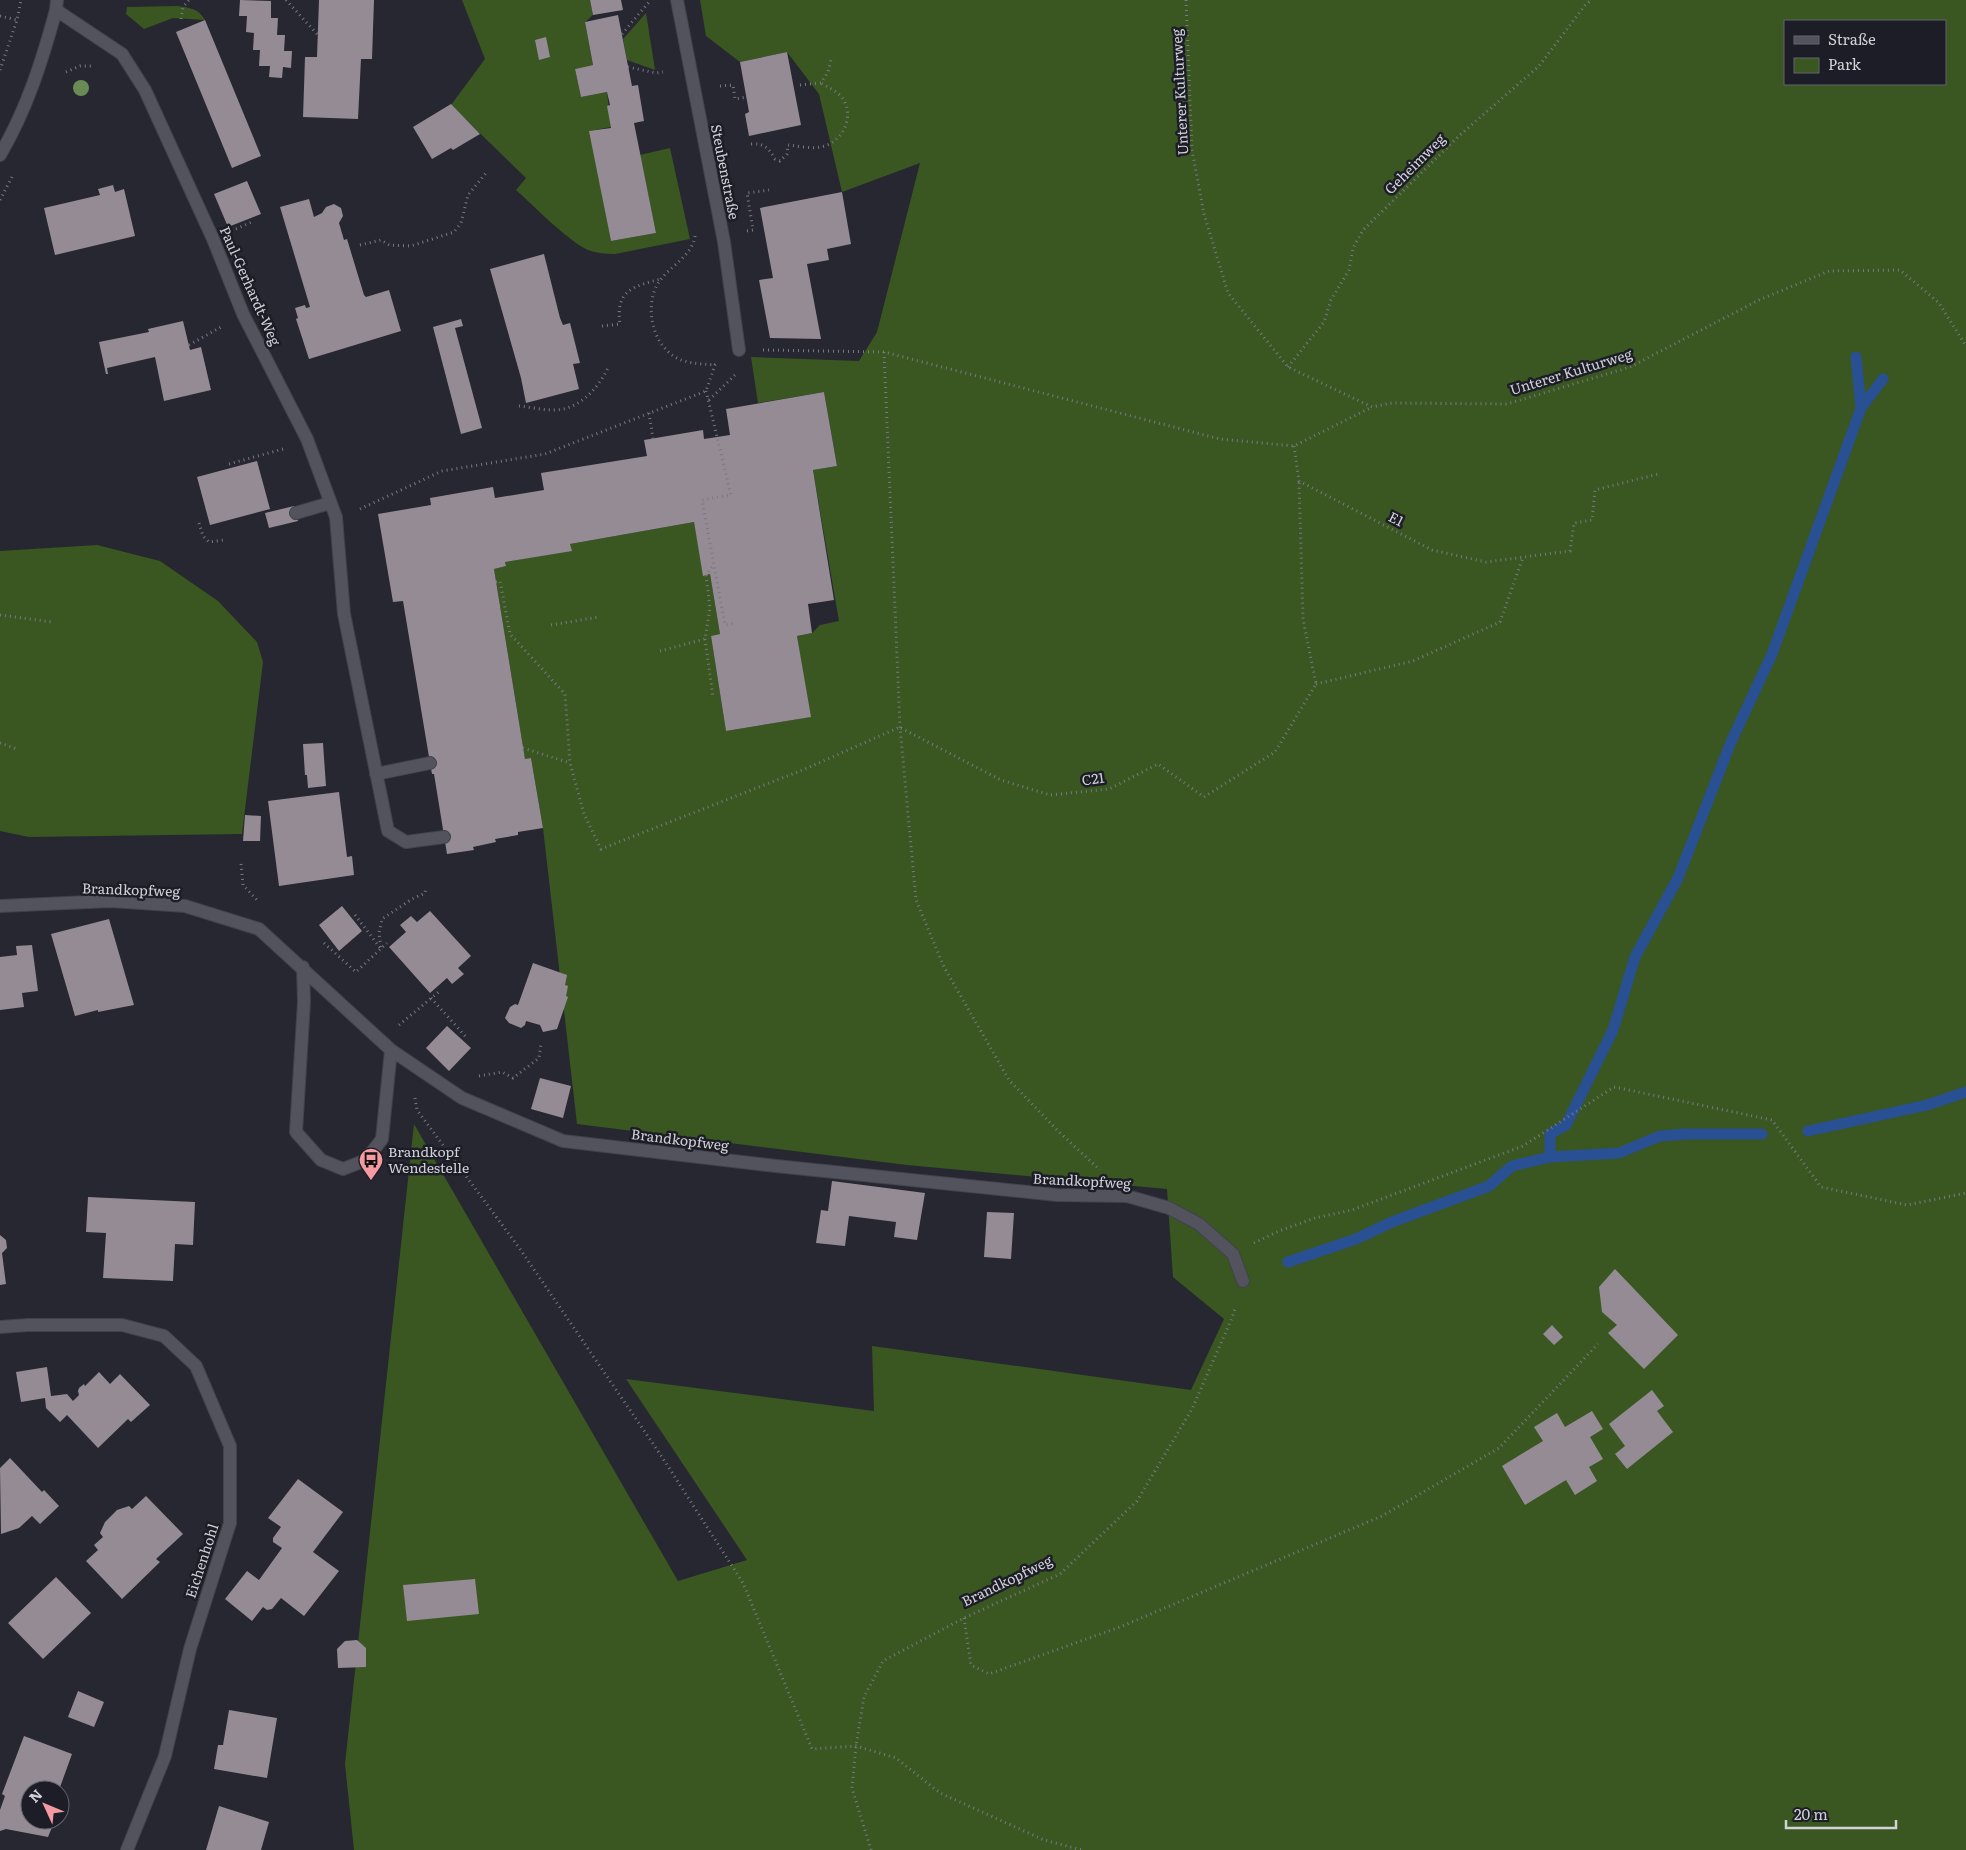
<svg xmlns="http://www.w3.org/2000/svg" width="1966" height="1850" viewBox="0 0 1966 1850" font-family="Literata,serif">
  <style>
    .green { fill: #3a5721; fill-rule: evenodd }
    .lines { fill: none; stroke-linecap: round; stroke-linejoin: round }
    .stream { stroke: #295092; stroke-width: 11 }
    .building { fill: #958b95 }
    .minor-casing { stroke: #41424a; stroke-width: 14 }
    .path { stroke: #787981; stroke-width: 3; stroke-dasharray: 1 4; stroke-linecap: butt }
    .minor { stroke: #53535e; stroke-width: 12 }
    .tree { fill: #6b8b56 }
    .labels { text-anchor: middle; stroke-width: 5; stroke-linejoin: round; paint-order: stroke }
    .street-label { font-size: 14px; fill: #d1d1d8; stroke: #1d1d27 }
    .poi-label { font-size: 14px; fill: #d1d1d8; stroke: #1d1d27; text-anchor: start }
  </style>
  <rect width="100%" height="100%" fill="#262730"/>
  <path class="green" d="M462,0H590L593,15L585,22L593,65L575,69L581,97L607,92L611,127L590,131L611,241L656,233L640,155L670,148L690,239L615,254C606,254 597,253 588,250C568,241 534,206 516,190L526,178L451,105L485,59Z
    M700,0H1966V1850H354L345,1764L414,1124L678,1581L747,1560L626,1379L874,1411L872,1346L1191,1390L1224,1319L1173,1277L1167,1189L907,1165L577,1124L543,828L531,758L525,759L494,569L506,566L505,562L571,550L570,544L694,522L704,576L710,574L720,634L711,636L726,731L810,717L797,636L812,633L820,625L839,621L813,470L837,466L824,392L758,403L751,357L859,361L877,332L920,163L842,192L819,94L787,52L740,62L706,36ZM1785,21H1945V84H1785Z
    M177,6C190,8 198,8 205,20L173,18L144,29L126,14L127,7H131Z
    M646,13L655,70L627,60L623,39Z
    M97,545L160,561L218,601L257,642L263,662L242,834L29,837L0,831V551Z"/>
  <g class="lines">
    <path class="stream" d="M1861,408L1883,379
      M1808,1131L1927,1105L1966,1092
      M1550,1157L1619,1153L1660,1136L1685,1134H1762
      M1288,1262L1356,1239L1392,1222L1489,1186L1512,1166L1550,1157V1134L1566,1125L1613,1030L1635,957L1678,878L1731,742L1772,654L1861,408L1856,357"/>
  </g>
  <path class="building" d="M240,0L271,1V18H278L277,35H285L284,51H292L291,68L283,67L282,78L269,77L270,66H259L260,50H253L254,33L246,32L247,16H239Z
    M319,0H374L372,59H361L358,119L303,117L305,57H317Z
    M590,0H621L623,10L593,15Z
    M618,15L632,86L638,85L644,121L634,123L656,233L611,241L589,131L611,128L607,106L610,105L607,92L581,97L575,69L593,65L585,22Z
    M205,20L261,156L232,168L176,32Z
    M546,37L550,57L539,60L535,40Z
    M787,52L801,125L749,136L745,114L749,112L740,62Z
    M451,104L480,134L453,150L451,148L432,159L413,127Z
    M247,181L261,214L228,227L214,194Z
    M113,185L115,192L124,189L135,236L55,255L44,208L100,195L98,189Z
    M842,192L851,244L827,249L829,260L807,264L821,339L770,338L759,280L773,278L760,208Z
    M309,199L314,217L322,213L326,207L334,204L341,208L343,216L339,223L344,240L347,239L364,295L366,297L389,290L401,331L309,359L296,319L298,318L295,308L305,305L306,308L310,307L280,207Z
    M544,254L560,318L563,325L570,323L580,363L573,364L579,389L526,403L521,378L490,269Z
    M461,319L463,326L455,328L482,428L461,434L433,327Z
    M183,321L190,350L201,347L211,390L164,401L155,357L107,368L108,374H106L99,342L149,332L148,329Z
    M824,392L837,466L813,470L834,600L808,604L812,633L797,636L811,717L726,731L711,636L720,634L710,574L703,576L694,522L570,544L572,551L505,562L506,566L494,569L525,759L531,758L543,828L518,832V835L495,839L496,842L473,847L474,850L447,854L434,774H432L430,763L403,601L393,602L378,514L431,505L430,498L493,487L495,498L544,490L541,473L647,456L644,440L703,430L704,439L730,435L726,409Z
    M257,461L270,509L210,525L197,477Z
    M294,506L298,521L269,528L265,513Z
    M323,743L326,786L308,788L307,775H305L303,744Z
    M339,792L347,857L352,856L354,875L279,886L268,801Z
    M245,815L261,816L260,841H243Z
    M342,906L362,931L339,951L319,925Z
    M430,911L471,956L458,968L464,974L452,984L447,978L430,993L389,947L406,932L400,925L411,916L417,922Z
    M109,919L134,1005L98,1012V1010L75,1016L51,934Z
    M32,945L38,991L22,993L24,1007L0,1010V957L17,955L16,946Z
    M533,963L567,975L565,985L568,986L566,996L568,997L557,1029L543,1032L540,1025L526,1021L525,1025L521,1028L509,1023L505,1018L510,1007L515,1004L518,1005Z
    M447,1026L471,1048L449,1071L426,1048Z
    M540,1078L571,1086L563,1118L531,1109Z
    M832,1181L925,1193L917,1240L894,1237L896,1222L849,1216L845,1246L816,1243L821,1210L828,1211Z
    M88,1197L195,1202L193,1245L175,1244L173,1281L103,1278L106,1233L86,1232Z
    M987,1212L1014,1213L1011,1259L984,1257Z
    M0,1235L6,1240L7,1248L2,1253L6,1284L0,1285Z
    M1615,1269L1678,1335L1644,1369L1608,1333L1617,1325L1602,1312L1599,1287Z
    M1552,1325L1563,1337L1554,1345L1543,1334Z
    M47,1367L51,1396L67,1394L73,1401L79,1395L78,1391L79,1388L84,1384L85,1386L99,1372L110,1384L120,1374L150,1405L131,1422L128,1419L98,1448L67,1415L60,1422L46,1408L45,1398L21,1402L16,1372Z
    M1652,1390L1664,1406L1657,1411L1673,1432L1627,1469L1615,1454L1625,1446L1609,1424Z
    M1592,1411L1603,1429L1590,1437L1603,1459L1589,1467L1597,1481L1575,1495L1566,1480L1525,1505L1502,1466L1543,1441L1534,1427L1557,1413L1565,1427Z
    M10,1458L42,1492L44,1490L59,1506L40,1524L32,1516L19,1528L1,1534L0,1468Z
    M298,1479L343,1512L313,1552L339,1571L304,1616L281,1598L272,1609L267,1610L263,1607L252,1621L225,1599L247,1571L259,1580L282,1548L273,1542V1538L281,1527L268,1518Z
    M146,1496L183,1534L156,1559L160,1562L122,1599L86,1561L98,1550L94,1545L103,1537L100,1533L105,1522L117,1510L129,1506L132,1509Z
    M56,1577L91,1613L43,1659L8,1623Z
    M475,1579L479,1614L407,1621L403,1585Z
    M357,1640L366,1648V1667L338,1668L337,1649L345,1641Z
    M78,1691L104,1702L94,1727L68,1717Z
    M229,1710L277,1718L267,1778L214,1769L218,1745H223Z
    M24,1736L72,1754L59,1790H30V1820H55L48,1837L6,1829L0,1831V1810L5,1796L2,1794Z
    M219,1806L269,1822L261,1850H206Z"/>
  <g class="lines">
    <defs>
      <path id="minor" d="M677,0L724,242L739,350
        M56,10L122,54L145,90L213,239L243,314L307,439L336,517L344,614L388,831L406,842L444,837
        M0,155C27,109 42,61 56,10L57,0
        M296,513L330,503
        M376,774L430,763
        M0,906L111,901L185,906L259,929L391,1050L462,1098L563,1141L776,1166L1057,1195L1127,1196L1169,1208L1199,1224L1233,1254L1243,1281
        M303,967L304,1002L296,1132L321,1160L343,1169L366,1160L382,1139L391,1050
        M0,1327L28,1325H122L164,1336L196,1366L230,1446V1523L190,1649L165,1756L127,1850"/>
    </defs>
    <use href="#minor" class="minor-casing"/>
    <path class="path" d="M286,0L318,35
      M1186,0L1192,150L1204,214L1228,293L1288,367L1372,407L1392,403L1507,404L1630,367L1759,300L1829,271L1900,270L1939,303L1966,346
      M0,16L17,20
      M181,19L183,7L189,0
      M622,34L649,2
      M628,67L656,73L663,72
      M0,70L17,20L21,0
      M66,72L80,66H93
      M800,85L821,83L828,72L831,60
      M720,86L733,85L735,99L747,97
      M751,144C764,143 769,148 775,159L780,161L787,154L788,145C798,146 810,149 820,147C842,144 855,117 843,99C839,92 827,87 821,83
      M0,200L12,177
      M236,229L252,222
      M747,231L753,230L747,193L769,190
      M695,236C692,258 665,268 656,287C644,313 655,352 684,361C694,364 705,364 715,365
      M360,245L381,240L389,245L411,246L454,232L461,223L468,195L486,173
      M602,326L620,324C615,290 634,286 661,279
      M189,345L221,327
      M763,350L884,352L1220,439L1294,446L1372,407
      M884,352L900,727L916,900L944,967L1009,1080L1058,1131L1100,1170
      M1288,367L1324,322L1331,300L1349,270L1353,248L1363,230L1460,135L1539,66L1586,4L1592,0
      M706,391L731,495L702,500L725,625L735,623
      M709,400L735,375
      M519,406C530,407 542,410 554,410C580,410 599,387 609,366
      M649,413L653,439
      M1294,446L1299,481L1432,550L1486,562L1570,551L1574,523L1592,520L1595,490L1658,474
      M229,464L283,449
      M360,509L442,471L545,454L706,391L715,365L718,363
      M199,523L203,536L209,542L224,540
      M496,582L500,581L510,634L565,694L570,763L584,814L601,849L805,769L900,727
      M0,615L52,622
      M551,625L599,617
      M705,639L713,697
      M660,651L705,639L710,608L706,575L714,564
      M1316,684L1413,661L1500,622L1523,557
      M901,728L1001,780L1050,795L1109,789L1158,764L1204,797L1275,752L1316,684L1303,619L1299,481
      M0,743L17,749
      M523,748L570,763
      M241,864L243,885L257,900
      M355,915L381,949L379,933L382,919L412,899L425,893L426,887
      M324,943L356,972L387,943
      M431,998L467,1038
      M399,1025L441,990
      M479,1076L502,1072L513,1078L539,1058L541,1044
      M415,1098L417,1110L520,1249L662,1457L743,1583L812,1749L856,1746L896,1758L940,1793L1044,1840L1082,1850
      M1254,1243L1279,1231L1315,1218L1352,1210L1523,1146L1614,1087L1772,1120L1821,1187L1907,1205L1966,1193
      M964,1618L971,1665L989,1674L1120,1627L1382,1516L1499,1448L1598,1344
      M871,1850L852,1788L856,1746L864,1697L883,1661L964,1618L1060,1574L1137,1501L1192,1409L1232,1318L1236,1306"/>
    <use href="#minor" class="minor"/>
  </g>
  <circle class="tree" cx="81" cy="88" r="8"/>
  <defs>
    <symbol id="bus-pin" viewBox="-11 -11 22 30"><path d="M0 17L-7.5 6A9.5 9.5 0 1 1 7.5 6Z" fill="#f49aa2" stroke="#1d1d27"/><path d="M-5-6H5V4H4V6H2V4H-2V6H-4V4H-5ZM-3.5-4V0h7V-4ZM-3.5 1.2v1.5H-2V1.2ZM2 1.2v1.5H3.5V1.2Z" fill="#111"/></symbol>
  </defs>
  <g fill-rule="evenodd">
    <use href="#bus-pin" x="357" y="1146" width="28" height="38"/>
  </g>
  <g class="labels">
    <g class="street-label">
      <text transform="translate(1180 92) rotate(-93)" y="5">Unterer Kulturweg</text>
      <text transform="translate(1415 164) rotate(-45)" y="5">Geheimweg</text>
      <text transform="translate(725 172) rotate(79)" y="5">Steubenstraße</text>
      <text transform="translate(250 286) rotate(66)" y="5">Paul-Gerhardt-Weg</text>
      <text transform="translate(1571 372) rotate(-17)" y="5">Unterer Kulturweg</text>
      <text transform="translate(1396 519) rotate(27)" y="5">E1</text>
      <text transform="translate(1093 779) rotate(-8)" y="5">C21</text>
      <text transform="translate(131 890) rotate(2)" y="5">Brandkopfweg</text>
      <text transform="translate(680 1140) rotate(7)" y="5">Brandkopfweg</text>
      <text transform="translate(1082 1181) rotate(3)" y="5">Brandkopfweg</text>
      <text transform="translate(202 1561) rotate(-72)" y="5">Eichenhohl</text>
      <text transform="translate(1007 1581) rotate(-26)" y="5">Brandkopfweg</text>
    </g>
    <g class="poi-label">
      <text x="388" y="1157">Brandkopf<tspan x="388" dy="16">Wendestelle</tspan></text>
    </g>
  </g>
  <rect x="1784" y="20" width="162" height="65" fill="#1d1d27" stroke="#65656e"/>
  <rect x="1794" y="36" width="25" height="8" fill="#53535e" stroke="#65656e"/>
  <text x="1828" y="45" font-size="15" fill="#d1d1d8">Straße</text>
  <rect x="1794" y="58" width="25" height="15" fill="#3a5721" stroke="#65656e"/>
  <text x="1828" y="70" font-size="15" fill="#d1d1d8">Park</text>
  <g transform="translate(45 1805) rotate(314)"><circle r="24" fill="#1d1d27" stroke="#65656e"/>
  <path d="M0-4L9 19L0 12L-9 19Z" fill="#f49aa2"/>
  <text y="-8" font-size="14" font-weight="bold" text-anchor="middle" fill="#d1d1d8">N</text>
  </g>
  <path d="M1786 1820v8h110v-8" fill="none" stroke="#d1d1d8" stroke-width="2.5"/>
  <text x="1794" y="1820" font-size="15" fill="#d1d1d8" stroke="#1d1d27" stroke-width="4" paint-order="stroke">20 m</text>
</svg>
